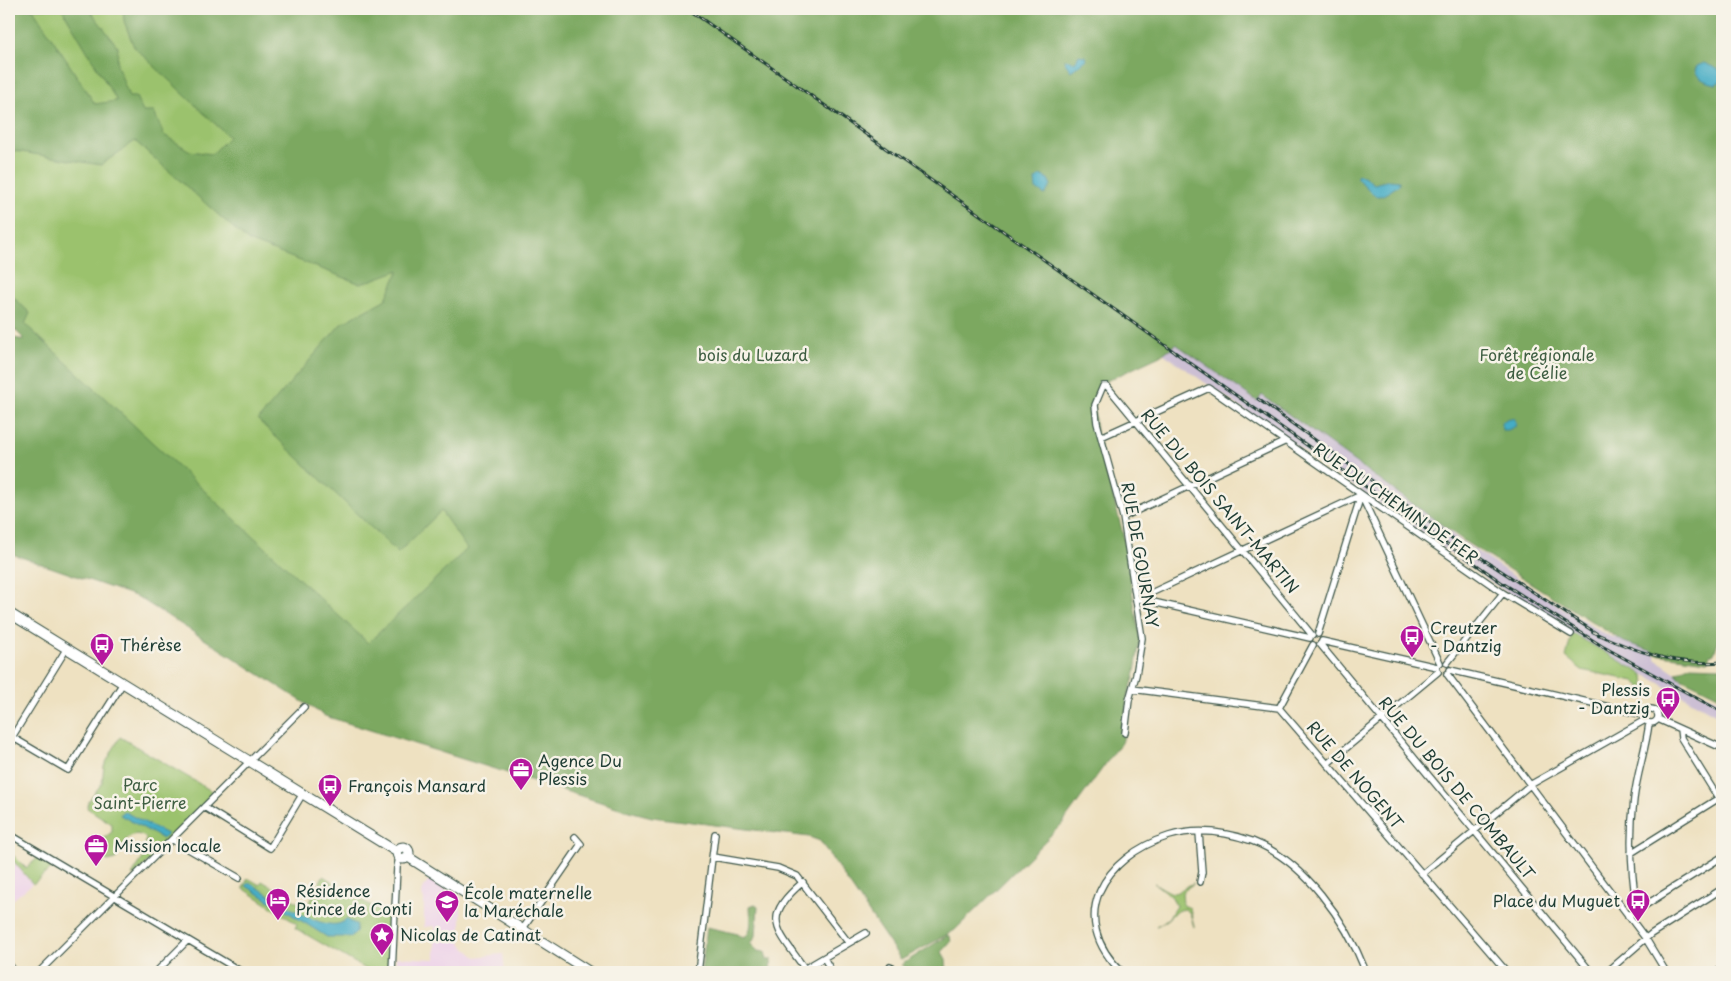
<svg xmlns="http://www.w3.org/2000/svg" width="1731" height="981" viewBox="0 0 1731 981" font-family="'Playpen Sans',sans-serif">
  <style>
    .built { fill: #edd1e9 }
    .industrial { fill: #ccbfd4 }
    .green { fill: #9bc26d; stroke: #5d8050 }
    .forest { fill: #7ca860; stroke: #4e724a }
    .water { fill: #45acc5; stroke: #32747c }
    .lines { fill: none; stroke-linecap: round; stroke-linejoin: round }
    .street-casing { stroke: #3e5649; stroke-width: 8 }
    .secondary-casing { stroke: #3e5649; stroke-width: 11 }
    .street { stroke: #fff; stroke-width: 5.5 }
    .secondary { stroke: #fff; stroke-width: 9 }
    .rail-casing { stroke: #1f3d34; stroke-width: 3 }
    .rail { stroke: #f7f3e8; stroke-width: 1; stroke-dasharray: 4; stroke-linecap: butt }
    .labels { text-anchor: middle; stroke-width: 5; stroke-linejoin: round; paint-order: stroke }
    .park-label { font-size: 16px; fill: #3e5e42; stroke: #f7f3e8 }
    .street-label { font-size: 16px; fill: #1f3d34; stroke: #f7f3e8 }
    .poi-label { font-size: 16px; fill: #1f3d34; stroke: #f7f3e8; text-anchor: start }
  </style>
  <rect width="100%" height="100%" fill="#f7f3e8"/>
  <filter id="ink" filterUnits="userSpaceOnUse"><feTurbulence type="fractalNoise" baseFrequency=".02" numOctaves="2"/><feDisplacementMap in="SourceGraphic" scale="10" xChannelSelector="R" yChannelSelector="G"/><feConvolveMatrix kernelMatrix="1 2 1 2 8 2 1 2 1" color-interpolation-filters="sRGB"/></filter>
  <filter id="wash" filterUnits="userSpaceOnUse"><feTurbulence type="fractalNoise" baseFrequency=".0096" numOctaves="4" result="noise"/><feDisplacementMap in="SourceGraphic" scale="20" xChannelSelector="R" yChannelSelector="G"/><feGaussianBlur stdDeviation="1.12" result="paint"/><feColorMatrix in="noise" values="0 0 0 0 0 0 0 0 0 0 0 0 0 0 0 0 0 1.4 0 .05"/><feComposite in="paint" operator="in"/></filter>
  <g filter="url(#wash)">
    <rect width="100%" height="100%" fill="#eee1c1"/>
    <path class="built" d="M9,857L32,884L9,903Z
      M429,880L461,898V944L476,957L503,954L505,972H396V957L435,959V926L424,927V900L421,892Z"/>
    <path class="industrial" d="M1082,279L1257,400L1262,395L1416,505L1461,541L1523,582L1604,634L1653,651L1657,660L1676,673L1686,686L1722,702V718L1581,639L1507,593L1164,354L1160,345Z"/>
    <path class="green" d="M9,9H431L467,549L370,645L9,323Z
      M1572,633L1644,675L1645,690L1634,681L1582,670L1566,657Z
      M120,737L215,793L134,876L132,875L145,855L146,838C129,826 122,846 116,859L108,861L99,856L97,850L98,842L112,832V824L87,808L88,802L102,783L104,766Z
      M13,855L26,868L39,857L54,866L33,884L10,857Z
      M323,876L391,918L388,972H371L295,928L297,924L243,888L248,878L260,885L262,881L307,908Z
      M1194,883L1182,892L1183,905L1190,908L1194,927L1190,913L1185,909C1173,910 1167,922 1156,926L1167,920L1176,906L1172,897L1154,883C1181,899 1170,893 1194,883Z"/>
    <path class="forest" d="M9,9H33L95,104L117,101L62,9H89L118,47L117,64L129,97H136L143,112H154L164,135L190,151L212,154L229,137L134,47L124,21L123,9H1722V629L1714,654H1710L1708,661L1655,654L1651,651L1624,642L1467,543L1262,395L1257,401L1176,344L1160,356L1100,384L1094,407L1096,432L1123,534L1140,640L1134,678L1127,698L1123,740L1062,824L1023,863L955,930L901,960L820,841L809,837L652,817L629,811L325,716L138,597L9,553V337L25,340L14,329H9V293L30,313L25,324L368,643L467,549L441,511L398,553L258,420L341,324L386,299L399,270L361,284L248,241L135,141L101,165L9,150Z
      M1688,666L1722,667V698L1679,677L1676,673Z
      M755,904L758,906L756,936L751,944L758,951L765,952L767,960H772L770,967L775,972H701L707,927L738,934L743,938C754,933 750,916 750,906Z
      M948,935L950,936L951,942L942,952L946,959L947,972H915L901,965Z"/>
    <path class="water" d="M1079,55L1085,56L1086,60L1071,71L1065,63V59L1075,62Z
      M1704,63L1722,71L1721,81L1716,84C1707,82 1698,80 1695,70L1697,66Z
      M1041,175L1048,179L1051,185L1045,195L1036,189L1035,180Z
      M1358,175L1364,176L1374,184L1389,180L1399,181V185C1370,205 1379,195 1356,178Z
      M1508,418L1515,419L1516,426L1508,430H1502L1501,423Z
      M123,811L167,834L163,839L120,815Z
      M249,882C268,893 330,940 346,919L357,925L356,933L351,937H327L246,886Z"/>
  </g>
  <g filter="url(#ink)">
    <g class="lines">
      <defs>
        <path id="street" d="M1101,437L1209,388L1503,593L1571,634
          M1362,497L1440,663
          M1123,517L1284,442
          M1140,599L1310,638
          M1136,600L1361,495
          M9,626L15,616
          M1318,634L1361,495
          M1322,641L1437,667
          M1320,644L1591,972
          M1447,663L1503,593
          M1450,670L1644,715
          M1447,674L1646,939L1666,972
          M1132,689L1279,708L1507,972
          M1279,708L1313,645
          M1644 716a7 7 0 1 1 14 0a7 7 0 1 1-14 0Z
          M1658,719L1722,748
          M1680,729L1681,738L1722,804
          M1125,733L1129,700L1136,675L1142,638L1123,517L1097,423L1095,405L1103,386H1107L1312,635
          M12,737L68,770L123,683
          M9,742L67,648
          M1327,764L1438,672
          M204,807L270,848L302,795
          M1199,832L1202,872L1200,882
          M9,834L242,972
          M173,840L239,878
          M1631,853L1719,798
          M713,857L778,868L797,876L848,942
          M1422,874L1530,785L1645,720
          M803,882C759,919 778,930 805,969
          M1637,910C1631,873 1629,836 1634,799C1637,773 1646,749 1649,723
          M1628,916L1722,857
          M522,930L581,844L575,837
          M824,958L832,972
          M39,972L304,707
          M156,972L188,940
          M392,972L397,867L399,858
          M698,972L715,834
          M799,972L866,933
          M888,972L890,967L902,972
          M1122,972C1065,918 1104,856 1169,836C1196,828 1226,832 1252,841C1305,861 1346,921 1366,972
          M1607,972L1651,934L1722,889
          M1717,972L1722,969"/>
        <path id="secondary" d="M9,613L397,852
          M397 853a6 6 0 1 1 12 0a6 6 0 1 1-12 0Z
          M408,857L590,972
          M9,967L13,972"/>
      </defs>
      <use href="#street" class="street-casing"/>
      <use href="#secondary" class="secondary-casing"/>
      <use href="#street" class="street"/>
      <use href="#secondary" class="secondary"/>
      <defs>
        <path id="rail" d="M688,9L1501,582L1602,646L1722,712
          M1258,399L1463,546L1599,635
          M1593,632C1634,651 1676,666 1722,662"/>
      </defs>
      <use href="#rail" class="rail-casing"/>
      <use href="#rail" class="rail"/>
    </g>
  </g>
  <defs>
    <symbol id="bus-pin" viewBox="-11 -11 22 30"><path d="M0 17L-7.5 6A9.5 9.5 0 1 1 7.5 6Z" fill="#b5179e" stroke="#f7f3e8"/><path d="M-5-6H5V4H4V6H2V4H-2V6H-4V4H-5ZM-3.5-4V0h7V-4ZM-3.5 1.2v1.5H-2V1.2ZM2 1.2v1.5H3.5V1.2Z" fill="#fff"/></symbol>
    <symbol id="office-pin" viewBox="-11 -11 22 30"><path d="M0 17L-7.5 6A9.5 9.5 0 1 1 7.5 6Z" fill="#b5179e" stroke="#f7f3e8"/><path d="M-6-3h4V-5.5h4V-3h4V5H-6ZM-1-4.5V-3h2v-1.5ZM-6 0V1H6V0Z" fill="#fff"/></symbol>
    <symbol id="hotel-pin" viewBox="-11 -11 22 30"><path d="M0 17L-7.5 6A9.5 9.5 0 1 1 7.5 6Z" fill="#b5179e" stroke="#f7f3e8"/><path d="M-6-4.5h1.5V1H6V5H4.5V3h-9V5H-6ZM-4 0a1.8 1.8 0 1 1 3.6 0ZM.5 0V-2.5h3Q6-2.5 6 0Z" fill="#fff"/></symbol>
    <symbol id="school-pin" viewBox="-11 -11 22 30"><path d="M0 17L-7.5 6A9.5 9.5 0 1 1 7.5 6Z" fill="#b5179e" stroke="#f7f3e8"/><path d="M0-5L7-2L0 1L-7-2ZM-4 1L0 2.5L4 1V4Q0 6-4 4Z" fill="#fff"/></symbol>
    <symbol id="sight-pin" viewBox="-11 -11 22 30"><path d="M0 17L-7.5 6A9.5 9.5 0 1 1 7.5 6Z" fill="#b5179e" stroke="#f7f3e8"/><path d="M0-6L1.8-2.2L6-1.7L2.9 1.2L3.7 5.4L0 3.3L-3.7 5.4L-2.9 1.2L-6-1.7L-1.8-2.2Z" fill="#fff"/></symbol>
  </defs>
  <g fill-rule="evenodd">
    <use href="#bus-pin" x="1398" y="623" width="28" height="38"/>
    <use href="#bus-pin" x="88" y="631" width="28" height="38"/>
    <use href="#bus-pin" x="1654" y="685" width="28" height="38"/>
    <use href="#office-pin" x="507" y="756" width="28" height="38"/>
    <use href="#bus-pin" x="316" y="772" width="28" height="38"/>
    <use href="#office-pin" x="82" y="832" width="28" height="38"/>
    <use href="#hotel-pin" x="264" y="886" width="28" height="38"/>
    <use href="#bus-pin" x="1624" y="887" width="28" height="38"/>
    <use href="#school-pin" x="433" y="888" width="28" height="38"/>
    <use href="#sight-pin" x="368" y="921" width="28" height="38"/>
  </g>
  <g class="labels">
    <g class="park-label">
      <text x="753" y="361">bois du Luzard</text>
      <text x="1537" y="361">Forêt régionale<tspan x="1537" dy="18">de Célie</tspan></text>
      <text x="140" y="791">Parc<tspan x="140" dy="18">Saint-Pierre</tspan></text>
    </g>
    <g class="street-label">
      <text transform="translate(1220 501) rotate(50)" y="6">RUE DU BOIS SAINT-MARTIN</text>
      <text transform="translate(1396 503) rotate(35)" y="6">RUE DU CHEMIN DE FER</text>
      <text transform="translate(1140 555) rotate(80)" y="6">RUE DE GOURNAY</text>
      <text transform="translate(1355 775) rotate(49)" y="6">RUE DE NOGENT</text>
      <text transform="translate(1457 788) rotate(50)" y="6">RUE DU BOIS DE COMBAULT</text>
    </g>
    <g class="poi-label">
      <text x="1430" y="634">Creutzer<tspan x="1430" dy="18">- Dantzig</tspan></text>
      <text x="120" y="651">Thérèse</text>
      <text x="1650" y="696" text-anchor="end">Plessis<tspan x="1650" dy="18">- Dantzig</tspan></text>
      <text x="538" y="767">Agence Du<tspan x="538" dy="18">Plessis</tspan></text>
      <text x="348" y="792">François Mansard</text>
      <text x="114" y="852">Mission locale</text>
      <text x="296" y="897">Résidence<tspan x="296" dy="18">Prince de Conti</tspan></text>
      <text x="464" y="899">École maternelle<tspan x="464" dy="18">la Maréchale</tspan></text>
      <text x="1620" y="907" text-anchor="end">Place du Muguet</text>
      <text x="400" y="941">Nicolas de Catinat</text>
    </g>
  </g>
  <rect width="1731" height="981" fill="none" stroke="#f7f3e8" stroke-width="30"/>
</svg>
